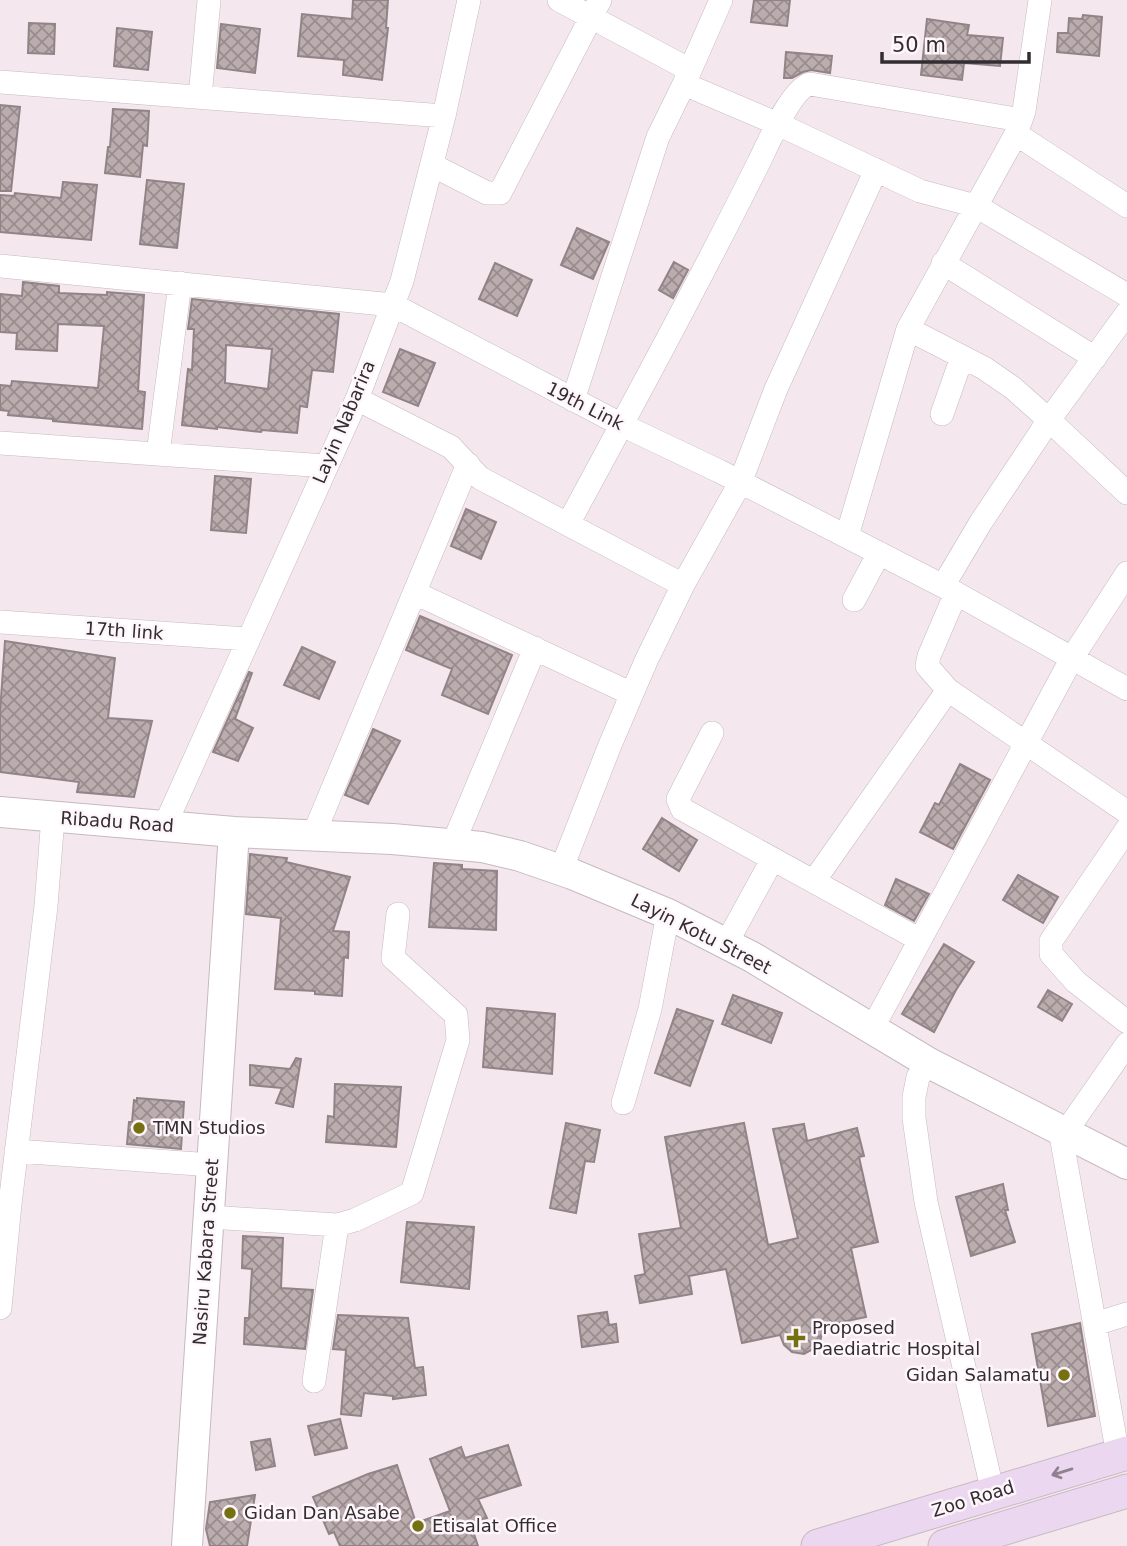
<svg xmlns="http://www.w3.org/2000/svg" width="1127" height="1546" viewBox="0 0 1127 1546" font-family="'DejaVu Sans',sans-serif">
  <style>
    .building { fill: url(#building-cross-hatch); stroke: #928486; stroke-width: 2; fill-rule: evenodd }
    .lines { fill: none; stroke-linecap: round; stroke-linejoin: round }
    .minor-casing { stroke: #c6b9c0; stroke-width: 24 }
    .tertiary-casing { stroke: #c6b9c0; stroke-width: 32 }
    .secondary-casing { stroke: #c6b9c0; stroke-width: 35 }
    .minor { stroke: #fff; stroke-width: 23 }
    .tertiary { stroke: #fff; stroke-width: 30 }
    .secondary { stroke: #ecd7f1; stroke-width: 33 }
    .oneway { stroke: #8f8290 }
    .poi-dot { fill: #757011; stroke: #fef6fa; stroke-width: 2.5 }
    .labels { text-anchor: middle; stroke-width: 5; stroke-linejoin: round; paint-order: stroke }
    .street-label { font-size: 18px; fill: #322d30; stroke: #fef6fa }
    .poi-label { font-size: 18px; fill: #322d30; stroke: #fef6fa; text-anchor: start }
  </style>
  <defs>
    <pattern id="building-cross-hatch" width="8" height="8" patternUnits="userSpaceOnUse" patternTransform="scale(1.75)"><rect width="8" height="8" fill="#bbacae"/><path d="M0 0l8 8M0 8l8-8" fill="none" stroke="#998c8e"/></pattern>
  </defs>
  <rect width="100%" height="100%" fill="#f4e7ee"/>
  <path class="building" d="M353,0H388L386,28H388L382,80L343,75L344,60L298,56L302,14L352,19Z
    M754,0H790L787,26L751,22Z
    M1083,15L1102,17L1099,56L1057,52L1058,33H1068L1069,18L1082,19Z
    M927,19L969,25L967,35L1003,38L1000,66L964,63L962,80L921,75Z
    M29,23L55,24L54,54L28,53Z
    M221,24L260,29L255,73L217,68Z
    M117,28L152,32L148,70L114,66Z
    M786,52L832,56L830,73L811,70L803,72L792,78H784Z
    M0,105L20,107L11,191H0Z
    M113,109L149,111L147,146L143,145L140,177L105,173L108,147H110Z
    M147,180L184,184L177,248L140,244Z
    M63,182L97,185L91,240L0,232V195L14,196L15,193L61,198Z
    M577,228L609,242L593,279L561,265Z
    M674,262L688,270L673,298L659,290Z
    M495,263L532,280L517,316L479,299Z
    M23,282L59,286V293L107,295V292L144,295L138,391L145,392L142,429L53,421V419L8,415L9,411L0,410V385L11,386L12,381L98,388L104,326L58,324L57,351L16,349L17,333L0,332V294L22,296Z
    M192,299L339,314L333,372L312,370L307,407L300,406L297,433L262,430L261,432L217,427V429L182,425L188,369L192,370L194,329H188ZM226,345L272,349L268,389L225,383Z
    M400,349L435,363L418,406L383,392Z
    M215,476L251,479L246,533L211,530Z
    M466,509L496,522L481,559L451,546Z
    M420,616L512,655L488,714L442,695L452,669L406,650Z
    M5,641L115,658L108,718L152,721L134,797L77,792L79,782L0,772V712Z
    M302,647L335,662L319,699L284,685Z
    M249,672L252,673L235,719L253,728L238,761L213,752Z
    M373,729L400,741L368,804L345,795Z
    M960,764L990,780L953,849L920,832L935,803L939,805Z
    M662,818L697,840L679,871L643,849Z
    M250,854L287,858L286,862L350,877L333,931L349,932L348,958L344,957L342,996L315,994V991L275,989L281,918L246,914Z
    M434,863L462,865V869L497,871L496,930L429,927Z
    M1018,875L1058,897L1043,923L1003,900Z
    M896,879L929,894L914,921L885,905Z
    M944,944L974,962L956,990L934,1032L902,1014Z
    M1048,990L1072,1004L1062,1021L1038,1007Z
    M733,995L782,1013L771,1043L722,1024Z
    M487,1008L555,1014L552,1074L483,1067Z
    M677,1009L713,1021L690,1086L655,1073Z
    M296,1058L301,1059L293,1107L276,1103L282,1088L250,1085V1065L290,1069Z
    M335,1084L401,1087L396,1147L326,1142L328,1116L334,1117Z
    M137,1098L184,1102L181,1149L127,1144L129,1122H132L134,1100L137,1101Z
    M566,1123L600,1130L594,1162L585,1161L576,1213L550,1208Z
    M744,1123L768,1245L798,1238L773,1129L804,1124L807,1141L857,1128L864,1156L859,1157L878,1242L851,1248L866,1317L823,1326L820,1343L815,1348L804,1354L792,1352L784,1345L780,1335L742,1343L726,1269L689,1276L692,1294L640,1303L635,1276L645,1274L639,1234L681,1228L665,1137Z
    M1003,1184L1008,1210H1005L1015,1242L971,1256L956,1197Z
    M407,1222L474,1227L469,1289L401,1282Z
    M243,1236L283,1238L281,1288L313,1290L305,1349L244,1344L245,1318H249L252,1269L242,1268Z
    M607,1312L609,1325L616,1324L618,1342L582,1347L578,1316Z
    M338,1315L408,1318L415,1368L423,1367L426,1395L393,1399V1396L364,1393L361,1416L341,1414L346,1350L333,1349Z
    M1080,1323L1095,1416L1048,1426L1032,1334Z
    M340,1419L347,1448L315,1455L308,1426Z
    M270,1439L275,1466L256,1470L251,1442Z
    M508,1445L521,1485L478,1499L487,1518L475,1524L477,1530L474,1534L478,1546H340L334,1532L329,1534L313,1497L368,1474L397,1465L416,1523L450,1511L430,1459L461,1447L465,1458Z
    M255,1495L247,1546H210L206,1529L210,1502Z"/>
  <g class="lines">
    <defs>
      <path id="minor" d="M559,0L690,70
        M721,0L684,84L778,124L920,191L976,206L1127,295
        M0,82L444,116
        M200,97L209,0
        M1016,134L1127,206
        M432,165L487,193H500L600,0
        M943,263L1095,358
        M0,266L393,305L622,425L719,471L943,586L1127,689
        M1127,313L1049,420L1127,493
        M908,329L984,368L1013,388L1049,420L981,522L943,586
        M357,399L451,447L480,478L683,585
        M573,400L658,137L684,84
        M942,414L962,357
        M0,443L326,466
        M158,454L180,283
        M568,524C633,404 698,284 759,162C768,144 791,89 810,84L1021,120
        M847,536L908,329L1016,134L1024,111L1040,0
        M415,593L632,694
        M956,593L929,656L927,666L948,690L1127,812
        M854,600L879,553
        M0,622L247,639
        M712,733L678,799L682,809L920,940
        M165,825L357,399L402,281L444,116L469,0
        M1127,829L1051,941V954L1076,982L1127,1022
        M313,836L468,464
        M453,844L535,648
        M561,870L610,745L646,661L683,585L740,483L776,389L876,170
        M814,881L948,690
        M726,944L772,860
        M872,1029L1072,658L1127,573
        M929,1063L918,1077L914,1097V1118L926,1202L993,1493
        M623,1103L650,1009L668,914
        M1060,1130L1118,1455
        M1065,1133L1127,1044
        M16,1151L212,1165
        M0,1204H10L46,906L53,817
        M209,1217L337,1225L355,1220L412,1193L458,1040L456,1015L393,958L398,914
        M0,1308L10,1204
        M1095,1324L1127,1314
        M314,1381L337,1225"/>
      <path id="tertiary" d="M0,812L234,832L392,839L482,847L520,856L572,874L668,914L752,957L929,1063L1127,1164
        M187,1546L234,832"/>
      <path id="secondary" d="M818,1546L1127,1453
        M945,1546L1127,1491"/>
    </defs>
    <use href="#minor" class="minor-casing"/>
    <use href="#tertiary" class="tertiary-casing"/>
    <use href="#secondary" class="secondary-casing"/>
    <use href="#minor" class="minor"/>
    <use href="#tertiary" class="tertiary"/>
    <use href="#secondary" class="secondary"/>
  </g>
  <defs><path id="oneway-shaft" d="M-6 0H5M1.5-3L5.5 0L1.5 3" fill="none" stroke-width="1.6" stroke-linecap="round" stroke-linejoin="round" transform="scale(1.75)"/></defs>
  <use class="oneway" href="#oneway-shaft" transform="translate(1062 1472) rotate(163)"/>
  <g class="poi-dot">
    <circle cx="139" cy="1128" r="7"/>
    <path d="M792.5 1327.5h7v7h7v7h-7v7h-7v-7h-7v-7h7z"/>
    <circle cx="1064" cy="1375" r="7"/>
    <circle cx="230" cy="1513" r="7"/>
    <circle cx="418" cy="1526" r="7"/>
  </g>
  <g class="labels">
    <g class="street-label">
      <text transform="translate(585 406) rotate(27)" y="6">19th Link</text>
      <text transform="translate(344 422) rotate(-67)" y="6">Layin Nabarira</text>
      <text transform="translate(124 631) rotate(4)" y="6">17th link</text>
      <text transform="translate(117 822) rotate(4)" y="6">Ribadu Road</text>
      <text transform="translate(701 934) rotate(27)" y="6">Layin Kotu Street</text>
      <text transform="translate(206 1252) rotate(-86)" y="6">Nasiru Kabara Street</text>
      <text transform="translate(973 1499) rotate(-17)" y="6">Zoo Road</text>
    </g>
    <g class="poi-label">
      <text x="153" y="1134">TMN Studios</text>
      <text x="812" y="1334">Proposed<tspan x="812" dy="21">Paediatric Hospital</tspan></text>
      <text x="1050" y="1381" text-anchor="end">Gidan Salamatu</text>
      <text x="244" y="1519">Gidan Dan Asabe</text>
      <text x="432" y="1532">Etisalat Office</text>
    </g>
  </g>
  <path d="M882 52v10h147v-10" fill="none" stroke="#322d30" stroke-width="3.5"/>
  <text x="892" y="52" font-size="21" fill="#322d30" stroke="#fef6fa" stroke-width="5" paint-order="stroke">50 m</text>
</svg>
